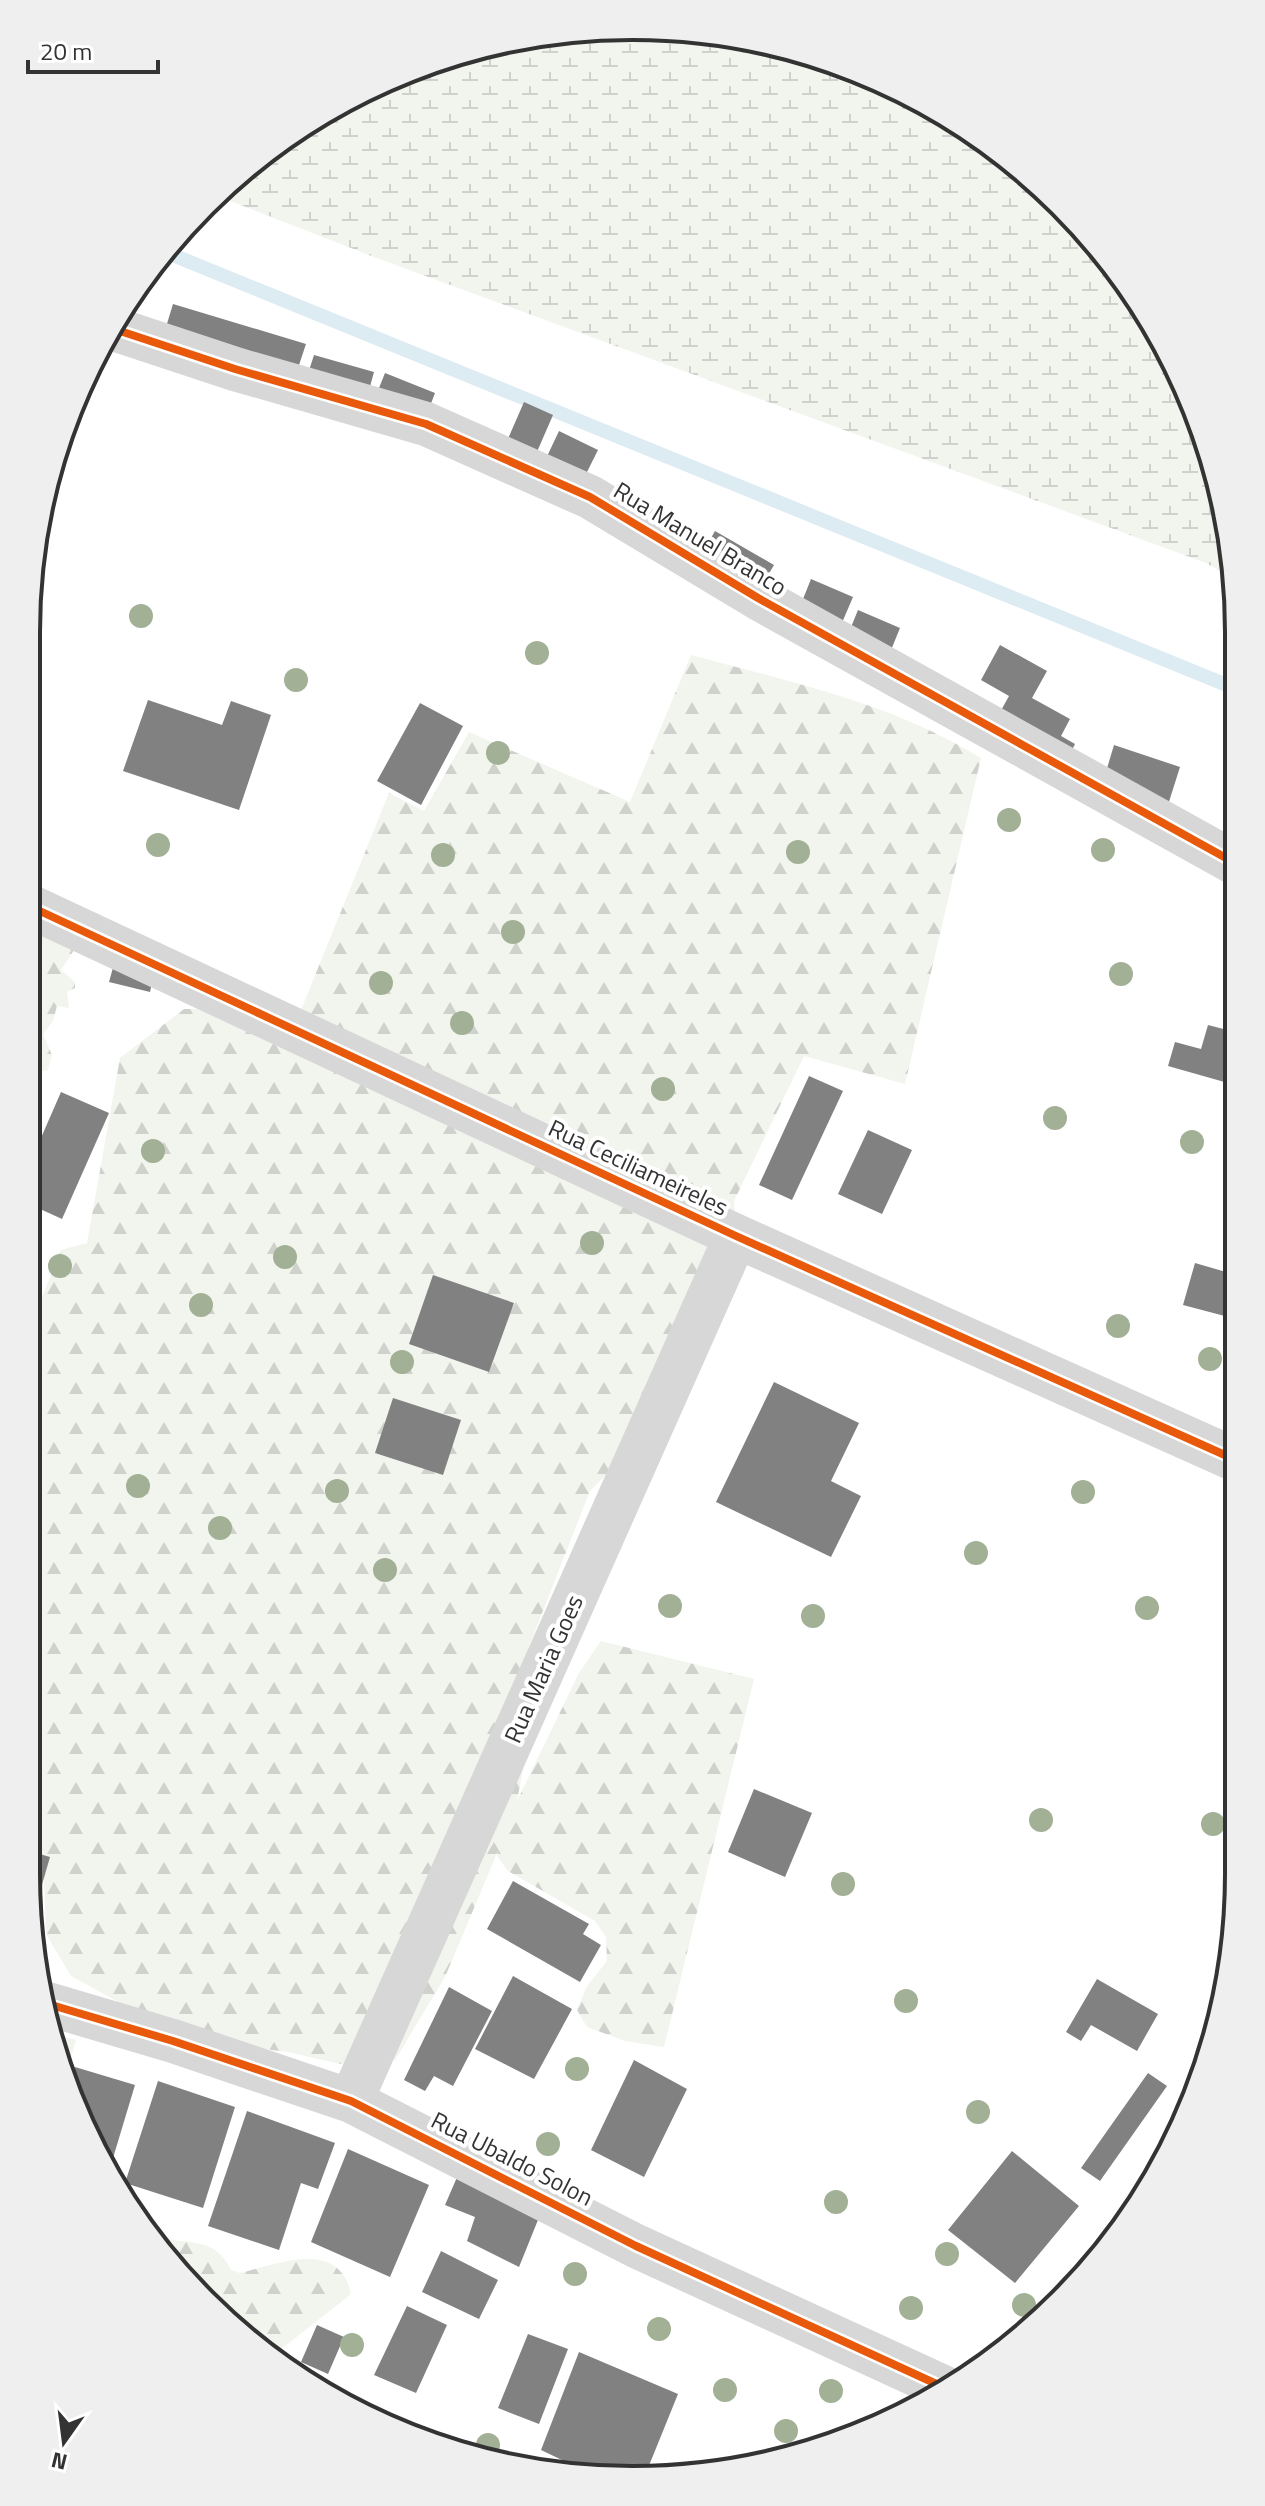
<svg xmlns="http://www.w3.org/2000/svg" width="1265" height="2506" viewBox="0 0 1265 2506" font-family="'Titillium Web',sans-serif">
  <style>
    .forest { fill: url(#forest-firs) }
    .wetland { fill: url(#wetland-marsh) }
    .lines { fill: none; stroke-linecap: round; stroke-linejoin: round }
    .stream { stroke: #ddebf3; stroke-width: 14 }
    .building { fill: #818181 }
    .minor { stroke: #d7d7d7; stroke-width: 44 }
    .cycleway-casing { stroke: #fff; stroke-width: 13 }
    .cycleway { stroke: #e8590c; stroke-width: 8 }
    .tree { fill: #a2b095 }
    .labels { text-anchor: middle; stroke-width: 8; stroke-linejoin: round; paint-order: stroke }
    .street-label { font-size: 24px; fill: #333; stroke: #fff }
    .rim { fill: none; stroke: #333; stroke-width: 4 }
  </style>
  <defs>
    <pattern id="forest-firs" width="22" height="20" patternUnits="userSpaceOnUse" patternTransform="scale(2)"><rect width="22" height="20" fill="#f1f5ed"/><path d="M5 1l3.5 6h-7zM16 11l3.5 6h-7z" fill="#cfd2cc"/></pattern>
    <pattern id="wetland-marsh" width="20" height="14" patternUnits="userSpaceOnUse" patternTransform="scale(2)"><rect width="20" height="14" fill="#f1f5ed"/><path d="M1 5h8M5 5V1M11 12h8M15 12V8" fill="none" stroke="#cfd2cc"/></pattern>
  </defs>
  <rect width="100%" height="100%" fill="#fff"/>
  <path class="forest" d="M691,655C791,682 892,703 981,758L905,1084L804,1056L734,1201L739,1280L692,1388L590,1491L528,1649L525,1759L517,1801L579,1673L601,1641L754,1679L664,2047L625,2041L587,2027L577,2010L587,1986L607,1961L606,1937L595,1921L508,1871L497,1856L498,1851L445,1977L395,2060L340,2064L288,2052L217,2043L164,2027L71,1976L46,1934L44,1879L36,1853L26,1848L27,1323L38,1307L61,1250L87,1243L120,1058L184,1009L301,1010L389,793L424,811L469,732L630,802Z
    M27,918L74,950L61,970L75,982V988L67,992L69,1008L57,1006L53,1021L43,1034L52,1055L48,1070L27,1073Z
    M52,2033L76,2040L64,2079Z
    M131,2205L150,2224L154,2235C187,2247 214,2234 231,2270L240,2273C278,2264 339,2238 351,2294L280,2350L294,2376L318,2390L296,2378L211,2299V2295L152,2243Z"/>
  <path class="wetland" d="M672,27L789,47L900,88L1002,152L1114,264L1193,401L1234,553V579L1206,563L374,257L215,195L232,177L329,107L437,58L553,31Z"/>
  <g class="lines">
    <path class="stream" d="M163,251L1234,688"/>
  </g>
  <path class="building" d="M173,304L306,344L294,380L162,340Z
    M314,355L374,372L366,401L305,383Z
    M385,373L435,393L424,422L373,403Z
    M524,402L553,415L533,461L504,448Z
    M559,431L598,450L580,486L542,467Z
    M715,531L774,565L757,594L699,559Z
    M811,579L853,597L838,632L797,614Z
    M858,610L900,628L889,655L847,637Z
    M1000,645L1047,671L1032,698L1070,719L1061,736L1075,744L1065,764L993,725L1009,696L981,680Z
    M148,700L222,725L231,701L271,715L239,810L123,771Z
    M420,703L463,726L421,805L377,781Z
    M1114,745L1180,767L1167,808L1102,785Z
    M114,964L154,974L150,992L109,982Z
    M1208,1025L1235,1032V1085L1168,1066L1175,1042L1201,1049Z
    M809,1076L843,1091L792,1200L759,1185Z
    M61,1092L109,1113L62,1219L27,1203V1170Z
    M868,1130L912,1150L882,1214L838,1194Z
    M1232,1249L1236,1250V1319L1183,1305L1195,1263L1226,1272Z
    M433,1275L514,1303L489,1372L409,1344Z
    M774,1382L859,1423L831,1481L861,1496L831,1557L716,1502Z
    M393,1398L461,1420L443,1475L375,1453Z
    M754,1789L812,1813L785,1877L728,1852Z
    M26,1850L50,1857L33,1916L26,1873Z
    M513,1881L589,1924L583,1934L601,1945L580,1982L487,1929Z
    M513,1976L572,2009L534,2079L475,2049Z
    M1097,1979L1158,2014L1137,2051L1091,2025L1081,2041L1066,2032Z
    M449,1987L492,2011L453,2086L434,2076L425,2091L404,2080Z
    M634,2060L687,2089L644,2177L591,2150Z
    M75,2067L135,2085L113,2158L104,2155L69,2088Z
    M1148,2073L1167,2086L1100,2181L1081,2168Z
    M158,2081L235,2107L203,2208L125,2183Z
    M247,2111L335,2143L318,2189L301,2183L279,2250L208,2226Z
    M348,2149L429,2185L390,2277L311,2242Z
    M1012,2151L1079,2206L1015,2283L948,2230Z
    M458,2175L542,2210L519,2267L467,2241L475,2217L445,2205Z
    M441,2251L498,2280L479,2319L422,2292Z
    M407,2306L447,2325L416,2393L374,2375Z
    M317,2325L344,2337L328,2374L301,2362Z
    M528,2334L568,2349L539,2424L498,2408Z
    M579,2352L678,2394L646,2473L585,2471L541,2450Z"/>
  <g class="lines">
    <path class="minor" d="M111,328L235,369L426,424L590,497L758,598L1235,863
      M27,905L736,1236L1236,1460
      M48,2004L173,2041L351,2101L636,2246L943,2387
      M351,2101L736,1236"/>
    <defs>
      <path id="cycleway" d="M111,328L235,369L426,424L590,497L758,598L1235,863
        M27,905L736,1236L1236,1460
        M48,2004L173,2041L351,2101L636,2246L943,2387"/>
    </defs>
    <use href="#cycleway" class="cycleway-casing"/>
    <use href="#cycleway" class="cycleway"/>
  </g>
  <g class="tree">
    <circle cx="141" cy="616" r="12"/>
    <circle cx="537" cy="653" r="12"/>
    <circle cx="296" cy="680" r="12"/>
    <circle cx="498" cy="753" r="12"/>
    <circle cx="1009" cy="820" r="12"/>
    <circle cx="158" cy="845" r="12"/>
    <circle cx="1103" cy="850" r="12"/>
    <circle cx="798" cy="852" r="12"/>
    <circle cx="443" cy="855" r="12"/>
    <circle cx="513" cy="932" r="12"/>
    <circle cx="1121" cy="974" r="12"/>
    <circle cx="381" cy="983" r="12"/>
    <circle cx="462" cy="1023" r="12"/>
    <circle cx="663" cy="1089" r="12"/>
    <circle cx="1055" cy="1118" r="12"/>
    <circle cx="1192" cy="1142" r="12"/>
    <circle cx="153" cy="1151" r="12"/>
    <circle cx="592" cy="1243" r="12"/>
    <circle cx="285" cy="1257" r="12"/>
    <circle cx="60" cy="1266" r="12"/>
    <circle cx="201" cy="1305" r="12"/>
    <circle cx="1118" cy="1326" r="12"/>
    <circle cx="1210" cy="1359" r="12"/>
    <circle cx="402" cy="1362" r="12"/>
    <circle cx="138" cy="1486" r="12"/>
    <circle cx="337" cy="1491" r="12"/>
    <circle cx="1083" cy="1492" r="12"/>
    <circle cx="220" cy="1528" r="12"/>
    <circle cx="976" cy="1553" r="12"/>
    <circle cx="385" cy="1570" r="12"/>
    <circle cx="670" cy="1606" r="12"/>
    <circle cx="1147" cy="1608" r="12"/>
    <circle cx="813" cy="1616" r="12"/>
    <circle cx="1041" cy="1820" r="12"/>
    <circle cx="1213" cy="1824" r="12"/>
    <circle cx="843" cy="1884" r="12"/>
    <circle cx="906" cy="2001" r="12"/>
    <circle cx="577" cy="2069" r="12"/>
    <circle cx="978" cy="2112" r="12"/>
    <circle cx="548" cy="2144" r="12"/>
    <circle cx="836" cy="2202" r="12"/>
    <circle cx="947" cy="2254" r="12"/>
    <circle cx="575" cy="2274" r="12"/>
    <circle cx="1024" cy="2305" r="12"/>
    <circle cx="911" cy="2308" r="12"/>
    <circle cx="659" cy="2329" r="12"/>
    <circle cx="352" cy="2345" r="12"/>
    <circle cx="725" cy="2390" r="12"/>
    <circle cx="831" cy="2391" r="12"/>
    <circle cx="786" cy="2431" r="12"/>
    <circle cx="488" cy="2445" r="12"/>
  </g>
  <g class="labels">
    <g class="street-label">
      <text transform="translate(700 539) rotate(31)" y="8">Rua Manuel Branco</text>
      <text transform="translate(638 1168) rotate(25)" y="8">Rua Ceciliameireles</text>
      <text transform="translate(544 1669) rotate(-66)" y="8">Rua Maria Goes</text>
      <text transform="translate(512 2159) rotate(27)" y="8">Rua Ubaldo Solon</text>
    </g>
  </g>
  <path d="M0 0H1265V2506H0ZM632 40H633A592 592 0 0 1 1225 632V1874A592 592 0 0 1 633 2466H632A592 592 0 0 1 40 1874V632A592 592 0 0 1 632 40Z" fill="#efefef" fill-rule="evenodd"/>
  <path class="rim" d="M632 40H633A592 592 0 0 1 1225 632V1874A592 592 0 0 1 633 2466H632A592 592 0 0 1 40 1874V632A592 592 0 0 1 632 40Z"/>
  <g transform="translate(64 2442) rotate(194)" stroke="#ffffff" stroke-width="6" paint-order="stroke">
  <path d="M0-6L14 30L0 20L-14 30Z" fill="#333333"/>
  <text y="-12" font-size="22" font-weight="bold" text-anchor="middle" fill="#333333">N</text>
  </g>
  <path d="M28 60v12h130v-12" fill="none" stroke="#333333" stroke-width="4"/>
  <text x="40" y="60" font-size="24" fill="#333333" stroke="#ffffff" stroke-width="6" paint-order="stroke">20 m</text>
</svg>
